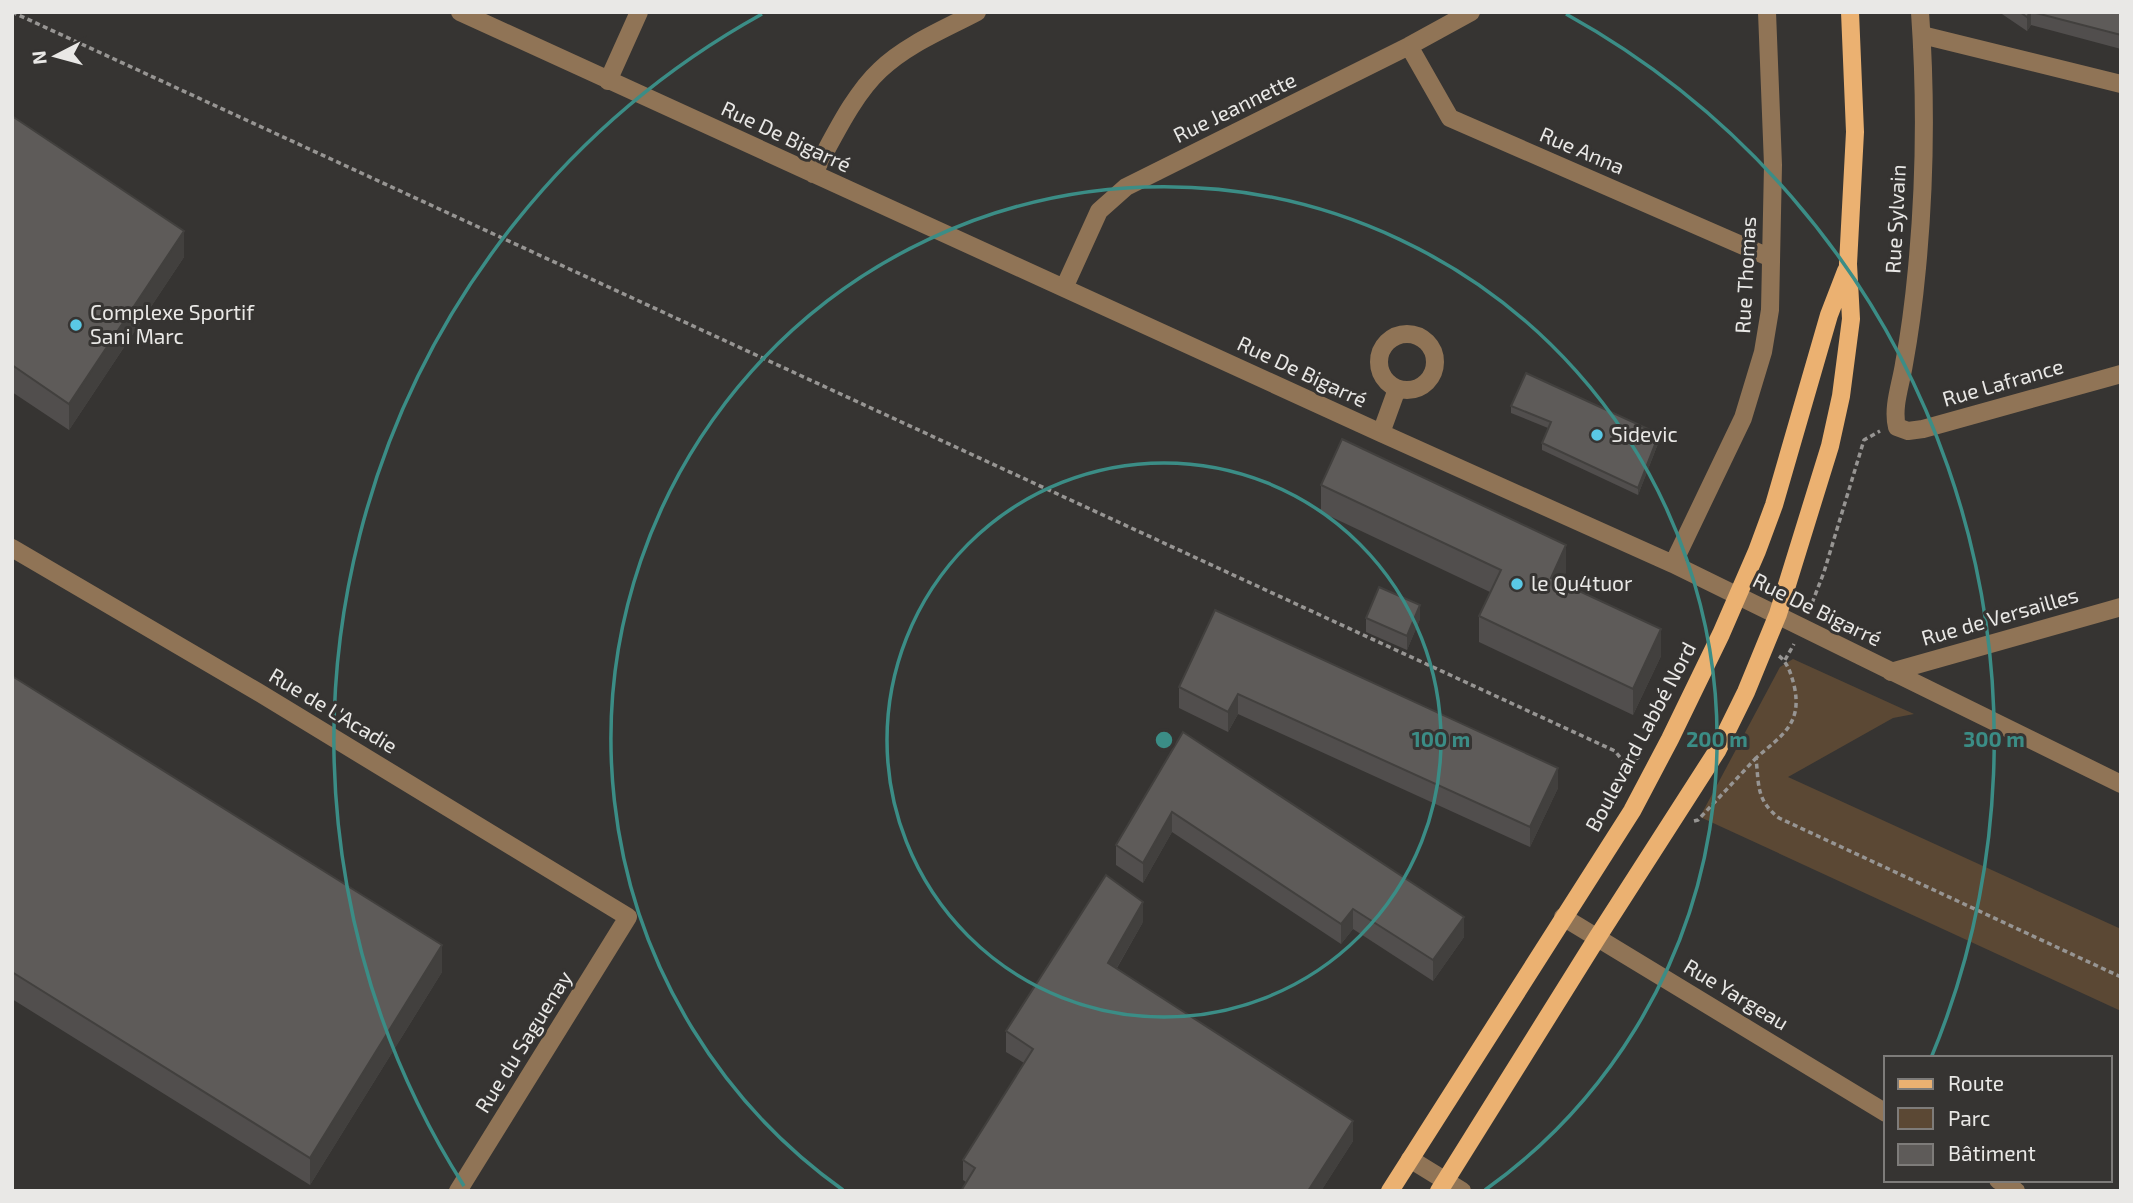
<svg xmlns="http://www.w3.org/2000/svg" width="2133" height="1203" viewBox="0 0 2133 1203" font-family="'Exo 2',sans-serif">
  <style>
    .green { fill: #5b4834 }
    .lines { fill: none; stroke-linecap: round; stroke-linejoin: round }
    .path { stroke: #979593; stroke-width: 3.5; stroke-dasharray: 5 3.5; stroke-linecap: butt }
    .minor { stroke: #907456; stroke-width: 18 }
    .major { stroke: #ebb171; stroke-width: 18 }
    .wall { fill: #514e4d }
    .shaded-wall { fill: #42403e }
    .building { fill: #5e5b59; stroke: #42403e; stroke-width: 2 }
    .ring { fill: none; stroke: #3b8d86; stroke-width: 3.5 }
    .poi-dot { fill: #5ac8e5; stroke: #363432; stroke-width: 2.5 }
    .labels { text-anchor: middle; stroke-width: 6; stroke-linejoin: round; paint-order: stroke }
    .street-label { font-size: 21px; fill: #e9e8e6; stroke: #363432 }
    .poi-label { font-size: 21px; fill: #e9e8e6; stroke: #363432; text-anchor: start }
    .centre { fill: #3b8d86; stroke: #363432; stroke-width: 3.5 }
    .ring-label { font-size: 21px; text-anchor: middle; font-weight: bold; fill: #3b8d86; stroke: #363432; stroke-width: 6; stroke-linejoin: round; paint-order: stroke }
  </style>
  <rect width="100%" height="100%" fill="#363432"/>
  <path class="green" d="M1793,659L1914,714L1893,718L1788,777L2121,929V1011L1700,817L1780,667Z"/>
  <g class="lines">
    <path class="path" d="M12,12L1615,751L1626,765L1639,757
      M1809,611L1824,572L1864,440L1880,431
      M1779,656C1788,663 1791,674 1794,685C1803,724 1782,735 1756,758C1759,785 1756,800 1779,818L2121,977
      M1785,660L1794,644
      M1694,821L1698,820L1756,758"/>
    <path class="minor" d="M460,12L1381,433L1673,564L2121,784
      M1920,12C1926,97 1925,184 1917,268C1914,300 1910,332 1904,364C1901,384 1892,407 1897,427L1908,431L1923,429L2121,374
      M1922,35L2121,84
      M1409,46L1450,118L1771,258
      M608,81L639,12
      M813,174C832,141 852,96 880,70C907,44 945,29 977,12
      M1064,288L1099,211L1126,187L1409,46L1471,12
      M1379 362a28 28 0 1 1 56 0a28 28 0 1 1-56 0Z
      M1381,433L1397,389
      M12,548L258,692L628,917L458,1191
      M1673,564L1743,418L1763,352L1770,310L1773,165L1767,12
      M1891,672L2121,607
      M1563,917L1886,1113
      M1410,1159L1462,1191
      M1998,1180L2016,1191"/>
    <path class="major" d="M1390,1191L1632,811L1670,739L1721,634L1757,551L1774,505L1829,315L1846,271
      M1439,1191L1597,938L1717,751L1746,692L1778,614L1830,446L1841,396L1851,319L1848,264L1855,132L1850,12"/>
  </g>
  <path class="wall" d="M1999,12H2121V49L2031,25L2027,31Z
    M12,116L184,257L69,430L12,392Z
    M1511,406L1659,441L1638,495L1542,450V443L1548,428L1511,413Z
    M1321,485L1566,572L1561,582L1661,656L1633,715L1479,642V616L1490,592L1321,512Z
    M1215,610L1558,788L1530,847L1238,714L1228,732L1179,708V687Z
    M1366,618L1420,619L1407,650L1366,632Z
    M12,676L442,972L310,1185L12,999Z
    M1183,732L1464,937L1433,981L1353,929L1341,944L1172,832L1143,883L1116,865V845Z
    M1143,922L1117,968L1353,1141L1321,1191H961L966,1182L963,1180V1160L1024,1063L1006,1052V1031Z"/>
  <path class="shaded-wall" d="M2031,12V25L2027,31V17Z
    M184,231V257L69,430V404Z
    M1659,434V441L1638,495V488Z
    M1566,545V572L1551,604V578Z
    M1420,605V619L1407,650V636Z
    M1661,629V656L1633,715V689Z
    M1238,694V714L1228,732V712Z
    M1558,768V788L1530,847V827Z
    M1172,812V832L1143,883V863Z
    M1143,902V922L1108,983V963Z
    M1353,909V929L1341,944V924Z
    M1464,917V937L1433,981V960Z
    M442,945V972L310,1185V1158Z
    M1353,1121V1141L1321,1191H1308Z"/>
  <path class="building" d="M2020,12H2030L2027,17Z
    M2032,12H2121V35Z
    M12,116L184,231L69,404L12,365Z
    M1526,373L1659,434L1638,488L1542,443L1551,422L1511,406Z
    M1342,439L1566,545L1551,578L1661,629L1633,689L1479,616L1501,570L1321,485Z
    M1379,587L1420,605L1407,636L1366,618Z
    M1215,610L1558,768L1530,827L1238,694L1228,712L1179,687Z
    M12,676L442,945L310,1158L12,972Z
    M1183,732L1464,917L1433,960L1353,909L1341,924L1172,812L1143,863L1116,845Z
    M1106,875L1143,902L1108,963L1353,1121L1308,1191H961L975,1168L963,1160L1033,1049L1006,1031Z"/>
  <g class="ring">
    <circle cx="1164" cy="740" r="277"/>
    <path d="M843 1190A553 553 0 1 1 1485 1190"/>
    <path d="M464 1186A830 830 0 0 1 762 14M1566 14A830 830 0 0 1 1931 1058"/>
  </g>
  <g class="poi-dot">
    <circle cx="76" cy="325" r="7"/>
    <circle cx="1597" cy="435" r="7"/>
    <circle cx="1517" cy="584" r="7"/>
  </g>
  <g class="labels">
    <g class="street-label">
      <text transform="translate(1235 108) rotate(-26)" y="7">Rue Jeannette</text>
      <text transform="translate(786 137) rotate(25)" y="7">Rue De Bigarré</text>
      <text transform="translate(1582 151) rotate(23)" y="7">Rue Anna</text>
      <text transform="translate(1896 219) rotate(-87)" y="7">Rue Sylvain</text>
      <text transform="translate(1746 275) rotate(-87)" y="7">Rue Thomas</text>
      <text transform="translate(1302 372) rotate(25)" y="7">Rue De Bigarré</text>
      <text transform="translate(2003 383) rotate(-16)" y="7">Rue Lafrance</text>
      <text transform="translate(1817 610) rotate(26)" y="7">Rue De Bigarré</text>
      <text transform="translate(2000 617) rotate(-16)" y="7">Rue de Versailles</text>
      <text transform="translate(333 711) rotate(31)" y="7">Rue de L'Acadie</text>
      <text transform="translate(1641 737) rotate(-62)" y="7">Boulevard Labbé Nord</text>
      <text transform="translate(1736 995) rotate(31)" y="7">Rue Yargeau</text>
      <text transform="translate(524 1042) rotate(-58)" y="7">Rue du Saguenay</text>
    </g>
    <g class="poi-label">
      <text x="90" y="320">Complexe Sportif<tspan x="90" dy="24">Sani Marc</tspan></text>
      <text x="1611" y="442">Sidevic</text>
      <text x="1531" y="591">le Qu4tuor</text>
    </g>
  </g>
  <circle cx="1164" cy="740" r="10" class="centre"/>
  <g class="ring-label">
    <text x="1441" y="747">100 m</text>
    <text x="1717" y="747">200 m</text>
    <text x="1994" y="747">300 m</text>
  </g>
  <rect width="2133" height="1203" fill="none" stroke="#e9e8e6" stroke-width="28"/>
  <rect x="1884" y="1056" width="228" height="126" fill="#363432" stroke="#7e7c7a" stroke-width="2"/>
  <rect x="1898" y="1079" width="35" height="10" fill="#ebb171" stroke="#7e7c7a" stroke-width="2"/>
  <text x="1948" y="1091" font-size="21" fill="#e9e8e6">Route</text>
  <rect x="1898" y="1108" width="35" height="21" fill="#5b4834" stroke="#7e7c7a" stroke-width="2"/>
  <text x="1948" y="1126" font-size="21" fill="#e9e8e6">Parc</text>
  <rect x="1898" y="1144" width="35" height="21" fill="#5e5b59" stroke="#7e7c7a" stroke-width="2"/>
  <text x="1948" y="1161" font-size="21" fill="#e9e8e6">Bâtiment</text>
  <g transform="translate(56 56) rotate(264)" stroke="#363432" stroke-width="5" paint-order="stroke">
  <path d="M0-5L12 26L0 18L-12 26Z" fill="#e9e8e6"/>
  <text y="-10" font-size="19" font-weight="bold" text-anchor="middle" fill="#e9e8e6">N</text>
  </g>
</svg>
